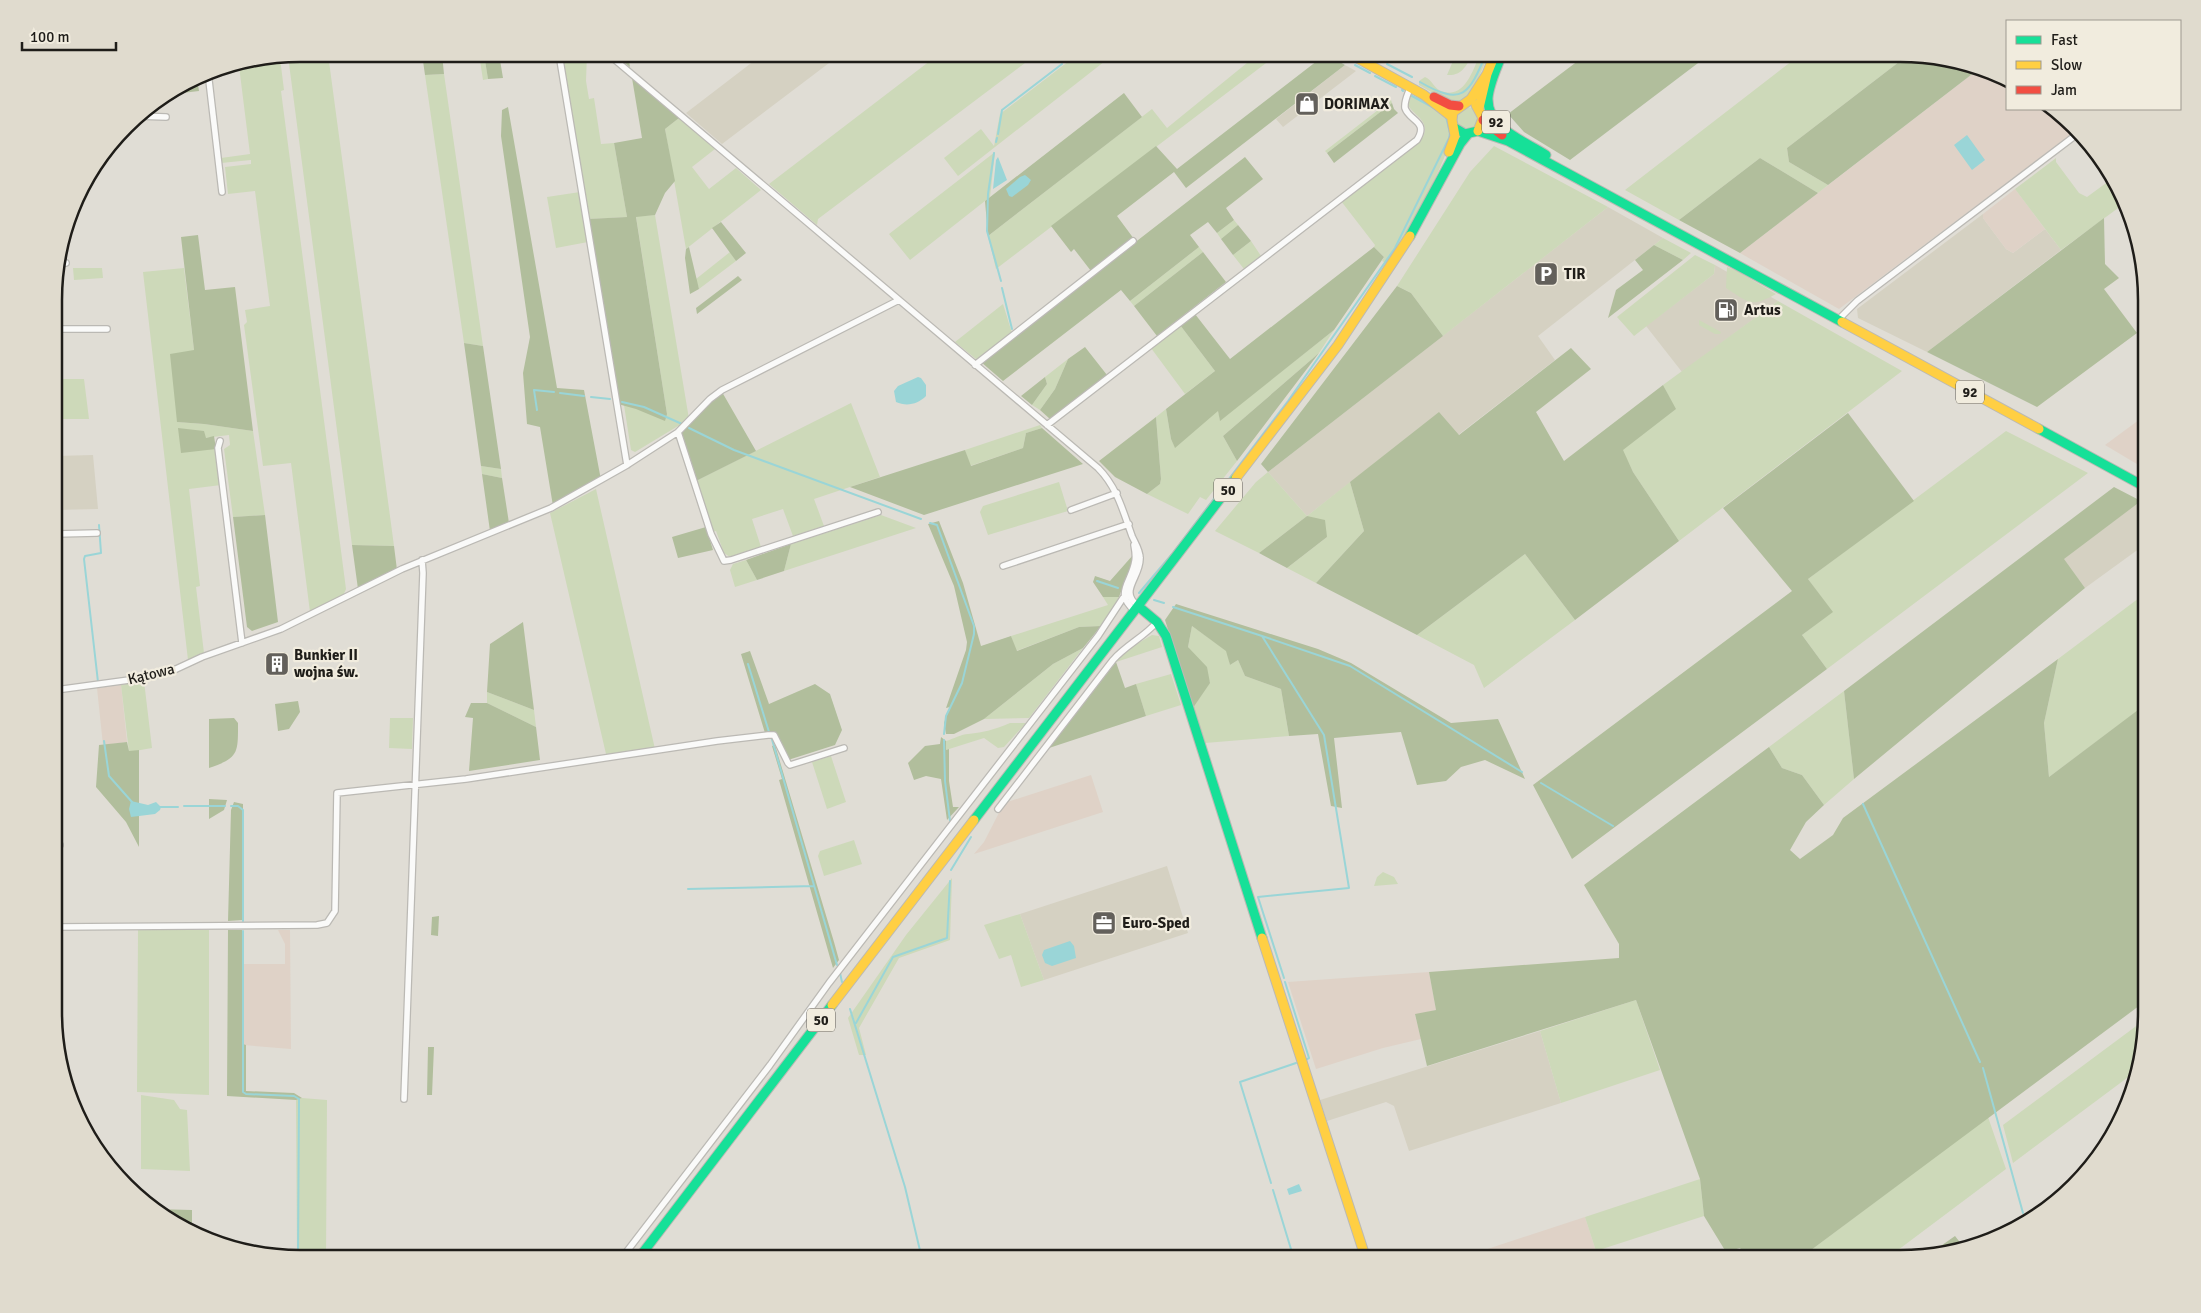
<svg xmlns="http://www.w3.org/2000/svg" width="2201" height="1313" viewBox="0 0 2201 1313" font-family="Signika,sans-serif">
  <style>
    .built { fill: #d5d1c2 }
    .industrial { fill: #dfd2c7 }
    .green { fill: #cdd9b9 }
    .forest { fill: #b1be9c }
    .water { fill: #9ad5d7 }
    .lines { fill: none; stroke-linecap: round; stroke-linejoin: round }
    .stream { stroke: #9ad5d7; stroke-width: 2 }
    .street-casing { stroke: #bbb9b4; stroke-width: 8 }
    .fast-casing { stroke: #bbb9b4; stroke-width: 11 }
    .slow-casing { stroke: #bbb9b4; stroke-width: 11 }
    .jam-casing { stroke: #bbb9b4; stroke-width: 11 }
    .street { stroke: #fafaf9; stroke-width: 5.5 }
    .fast { stroke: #16e098; stroke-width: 9 }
    .slow { stroke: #ffcf43; stroke-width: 9 }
    .jam { stroke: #f24e42; stroke-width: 9 }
    .labels { text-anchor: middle; stroke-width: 4.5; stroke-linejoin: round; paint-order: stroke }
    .shield { fill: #f1ecde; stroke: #5e5b54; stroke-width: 1 }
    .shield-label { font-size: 14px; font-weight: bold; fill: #1f1d19 }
    .poi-label { font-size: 15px; font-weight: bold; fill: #1f1d19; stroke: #f1ecde; text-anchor: start }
    .street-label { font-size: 15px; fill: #1f1d19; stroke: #f1ecde }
    .rim { fill: none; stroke: #1f1d19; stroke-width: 2.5 }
  </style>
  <rect width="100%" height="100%" fill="#e0ddd5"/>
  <path class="built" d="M763,54H841L722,144L686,113Z
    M1345,65L1356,71L1283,127L1276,119Z
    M1608,207L1663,238L1538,336L1555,360L1458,435L1439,413L1307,516L1268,472Z
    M1983,214V218L2006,249L2013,253L2045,229L2061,250L1927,352L1858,318L1857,309Z
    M1715,265L1778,301L1682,372L1646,326L1714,274Z
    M93,455L98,509L56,510V456Z
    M2141,501L2147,504V543L2085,588L2063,559Z
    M1167,866L1188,933L1044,980L1020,914Z
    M1540,1031L1561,1103L1409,1151L1394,1106L1386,1102L1327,1121L1320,1100Z"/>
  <path class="industrial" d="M1980,68L2007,80V109H2053L2078,129L1839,309L1740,253Z
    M2015,189L2045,229L2013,253L2006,249L1983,218V214Z
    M2147,414V470L2105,445Z
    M121,685L127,742L103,745L97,688Z
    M1091,775L1103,812L974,854L984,842L1004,803Z
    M278,930H290L291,1049L243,1045V964H285V944Z
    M1429,972L1436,1010L1415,1015L1421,1039L1383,1048L1316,1069L1288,982Z
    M1585,1217L1596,1251L1572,1259H1457Z"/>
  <path class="green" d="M300,54H328L394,546L352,545L288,56Z
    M479,54H484L488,79L483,80Z
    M561,54H587L586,81L589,99L594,98L601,144L614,143L627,217L588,219Z
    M939,54H1037L818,219L817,225L769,184Z
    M1078,54H1114L958,176L944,158L981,129L994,146L1000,114Z
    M1258,54H1278L996,269L988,236L1152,109L1167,128Z
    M1456,54H1473C1466,66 1462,76 1447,75Z
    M1480,54H1489L1473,90L1461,101L1445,100L1419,85V81L1425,77C1432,80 1433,86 1439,90C1464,102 1473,70 1480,54Z
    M1801,54L1908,55L1787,148L1789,162L1828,185L1818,193L1760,158L1679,220L1625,190Z
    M280,58L284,90L281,91L346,589L343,596L310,612L291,463L263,466L244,325L247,322L245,310L270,306L255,191L228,194L225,167L251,164V160L221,163V158L250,154L239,66Z
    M444,74L483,346L464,343L425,75Z
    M1411,96C1419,96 1428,103 1434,108C1444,115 1450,119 1451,132C1453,153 1402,242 1388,264L1382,261L1384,257L1374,247L1375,245L1341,201L1423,137C1430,120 1415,117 1408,105Z
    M1391,100L1392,103L1327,153L1325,151Z
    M1456 118a11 11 0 1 1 22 0a11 11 0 1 1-22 0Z
    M679,118L715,149L692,167L709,189L736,168L761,190L686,249L665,129Z
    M1494,146L1608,207L1443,336L1411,293L1397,286L1470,172Z
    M995,152L990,197L910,260L889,234Z
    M2056,158V162L2079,193L2087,197L2113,178L2125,203L2061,250L2015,189Z
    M580,192L588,242L556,248L547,197Z
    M655,215L689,419L681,427L678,426L635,452L631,450L624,405L667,414L636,216Z
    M1234,220L1238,225L1221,239L1217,233Z
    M1663,238L1691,253L1683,260L1654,245Z
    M1251,241L1261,256L1244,269L1233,255Z
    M1199,247L1203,252L1134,306L1130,301Z
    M730,252L736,261L699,289L696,279Z
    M1695,255L1715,265L1714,274L1634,336L1617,317Z
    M1727,267L1737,271L1776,294C1750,308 1750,303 1726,288Z
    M73,268H102L103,278L74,280Z
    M184,268L194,350L177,422L204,424L253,431L265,515L233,517L224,449L230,445L229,435L205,438L178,428L216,449L221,485L189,489L200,586L196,587L204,653L188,660L143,272Z
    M1778,301L1902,371L1679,541L1633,472L1622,450L1675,409L1663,385Z
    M1003,304L1012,333L980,359H976L955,342Z
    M1699,320L1721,332L1720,334H1715L1699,325Z
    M1180,325L1215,371L1185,394L1151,348Z
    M1334,330L1319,353L1223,436L1237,461L1206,500L1200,497L1188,514L1147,494L1160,484L1161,479L1156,417L1166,409L1171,439L1175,447L1218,410L1220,420Z
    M1068,359L1055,389L1040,410L1032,405L1047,384L1045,377Z
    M56,379H84L89,419H56Z
    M851,403L880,477L814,499L824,526L793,536L783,509L752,519L761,547L730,557L724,553L716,531L711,532L696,481Z
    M1040,425L1042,428L1026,433L1023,448L970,466L965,450Z
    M2006,431L2088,473L1827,669L1802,635L1832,612L1808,579Z
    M481,466L501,469L502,478L482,474Z
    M1268,472L1307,516L1350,482L1364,531L1316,583L1287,568L1327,537L1307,516L1259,553L1215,531L1256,482Z
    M1059,482L1068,511L988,535L980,512L983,506Z
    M596,489L655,749L606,754L550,513Z
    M881,515L916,528L784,571L791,544Z
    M1525,554L1575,620L1484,688L1474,665L1417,635Z
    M746,560L757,580L735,587L730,570L733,564Z
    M2147,592V704L2049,777L2044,723L2058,659Z
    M1103,597H1119L1107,619L1101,626L1079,627L1016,651L1011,636L1108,605Z
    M1192,626L1227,651L1230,665L1238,660L1245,676L1281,689L1289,736L1205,743L1193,708L1210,682L1188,647Z
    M1152,635L1159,636L1162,647L1116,662L1128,649Z
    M1083,648L1029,718L984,719L1053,664Z
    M1171,674L1181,705L1146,716L1136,684Z
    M144,681L152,748L129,752L121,685Z
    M1844,691L1854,779L1824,805L1802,775L1782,768L1769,747Z
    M487,692L534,710L536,727L487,703Z
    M390,718H413L412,749L389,748Z
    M1010,723H1026L1004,747L998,748L984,738L946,750V741C953,739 962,734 968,734C985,732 993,730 1010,723Z
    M831,756L846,802L827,809L812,762Z
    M854,840L862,864L824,876L818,856L820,851Z
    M56,848H62V895H56Z
    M1383,872L1394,877L1398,884L1374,886L1377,877Z
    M952,878L950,940L899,958L859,1028L866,1055H859L848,1018L906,935Z
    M1020,914L1044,980L1021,987L1011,955L999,959L984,925Z
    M138,930H209V1095L137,1092Z
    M1636,1000L1660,1070L1561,1103L1540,1031Z
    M2147,1018V1029L2139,1069L2013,1163L2003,1125Z
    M141,1095L174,1100L180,1109L187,1110L190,1171L141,1169Z
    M302,1098L327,1100L326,1259H297L296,1100Z
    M1988,1117L2006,1169L1886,1259H1799Z
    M1700,1179L1704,1216L1596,1251L1585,1217Z"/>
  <path class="forest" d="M422,54H442L444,74L425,75Z
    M484,54H499L503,78L488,79Z
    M613,54H628L630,67Z
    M1326,54L1345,65L1186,188L1174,172L1117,216L1134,239L1091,271L1074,249L1071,252L1051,226L1156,146L1177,169Z
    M1587,54H1710L1570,160L1524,132L1508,114Z
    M1908,55L1965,62L1980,68L1828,185L1789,162L1787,148Z
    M197,78L199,91L182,93L181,88Z
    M632,78L679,118L665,129L675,181L665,193L655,215L636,217L667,414L665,421L636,409L618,404L588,219L627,217L614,143L642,138Z
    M1124,93L1142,117L988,236L985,201Z
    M1392,103L1394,109L1398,113L1334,163L1327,153Z
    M508,107L557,388L584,390L601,480L553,506L540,427L527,424L523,373L530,337L501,136L502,110Z
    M1245,157L1263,179L1226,208L1234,220L1217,233L1208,222L1190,235L1199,247L1130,301L1121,290L1003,381L981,362Z
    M1760,158L1818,193L1740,253L1679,220Z
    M2104,218L2105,264L2119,278L2104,289L2137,333L2037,407L1927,352Z
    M721,222L746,253L736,261L712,228Z
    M1238,225L1251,241L1233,255L1221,239Z
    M198,235L205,290L235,287L253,431L204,424L177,422L170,354L194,350L181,237Z
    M1654,245L1683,260L1608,318L1616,290L1643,270L1635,260Z
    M689,247L699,289L690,294L685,258L686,249Z
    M1374,247L1384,257L1334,330L1220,421L1218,411L1175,448L1171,439L1166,409L1215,371L1180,325L1195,314L1230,359Z
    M1203,252L1226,282L1157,336L1134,306Z
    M738,276L742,280L697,314L696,308Z
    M1397,286L1411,293L1443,336L1268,472L1261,464Z
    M464,343L483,346L501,469L481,466Z
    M1085,347L1107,375L1050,419L1040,410L1055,389L1068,359Z
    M1571,348L1591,369L1536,412L1564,461L1663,385L1676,409L1623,450L1633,472L1679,541L1575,620L1525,554L1417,635L1316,583L1364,531L1350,482L1439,412L1459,435Z
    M1319,353L1237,461L1223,436Z
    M1045,377L1047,384L1032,405L1021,396Z
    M722,392L756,451L696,481L680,434Z
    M1848,413L1914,501L1808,579L1833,612L1802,635L1827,669L1572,859L1533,785L1792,591L1723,508Z
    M1156,417L1161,479L1160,484L1147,494L1115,477L1099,461Z
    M178,428L204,431L206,438L214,436L216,449L181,453Z
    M1042,428L1083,464L924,515L850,487L965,450L971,466L1023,448L1026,433Z
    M482,474L502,478L509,523L490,531Z
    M2114,487L2141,501L2064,559L2085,588L1854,779L1844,691Z
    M265,515L278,622L252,631L247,627L233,517Z
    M1307,516L1325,520L1327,537L1287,568L1259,553Z
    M939,521L963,583L981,646L1011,636L1017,651L1079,627L1101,626L1083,648L1053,664L984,719L954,734H946L944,723L950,707L946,708L966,650L967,642L954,586L928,524Z
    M706,527L713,550L678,558L672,537Z
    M791,544L784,571L757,580L746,560Z
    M352,545L394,546L397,570L358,589Z
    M1133,555C1132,570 1124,583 1119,597H1103L1093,582L1095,576L1110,581Z
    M1176,604L1318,649L1351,663L1451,723L1498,719L1525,779L1485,760L1461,767L1446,781L1417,785L1401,732L1334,738L1342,808L1331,806L1318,734L1289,736L1281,689L1245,676L1238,660L1230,665L1226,651L1192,626L1188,647L1207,667L1210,683L1193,708L1165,620Z
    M523,622L534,710L487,692L490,644Z
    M750,651L769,704L815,684L830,694L842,730L835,745L788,760L773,732L765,733L741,654Z
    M2058,659L2044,723L2049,777L2138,710L2147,722V1000L1799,1259H1749L1740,1248L1726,1252L1704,1216L1700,1179L1636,1000L1427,1066L1415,1014L1436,1010L1429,972L1619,958V944L1584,885L1769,747L1782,768L1802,775L1824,805L1806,822L1790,850L1800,859L1833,835L1843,818Z
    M1116,662L1125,688L1136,684L1146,716L1049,748Z
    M298,701L300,712L289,729L278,731L275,704Z
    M471,703H487L536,727L540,760L469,771L473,718L465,717Z
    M234,718L238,723C238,753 239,758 209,768V719Z
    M941,737L946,741V750L949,749V781L953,807H959L947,820L941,779L926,776L914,780L908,763L925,746L940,744Z
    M127,742L129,751L139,750V847L126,822L96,787L99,745Z
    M775,745L834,942L839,960L833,968L779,780L782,779L772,746Z
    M209,799L227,800L224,810L209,819Z
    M234,802L243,804V920L228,921L231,810Z
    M439,916L438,936L431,935L432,917Z
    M228,930H242L243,1044L246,1045V1091L294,1093L302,1098L296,1100L227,1096Z
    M428,1047H434L432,1095H427Z
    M154,1209L192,1210V1227L177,1226Z
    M1955,1236L1966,1250L1925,1257Z"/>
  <path class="water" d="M790,54H811L799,62L796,61Z
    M1967,135L1985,160L1972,170L1954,145Z
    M998,157L1007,180L993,189L996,160Z
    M1025,175L1031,180L1028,185L1012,197L1009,196L1006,189L1020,177Z
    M918,377L921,378L926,385V396C918,404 907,407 896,402L894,391L898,386Z
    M131,801L148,805L156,802L161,807L160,810L155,814L131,817L129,809Z
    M1070,941L1074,946L1076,958L1052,966L1045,963L1042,955L1044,950Z
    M1299,1184L1302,1191L1289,1195L1287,1189Z"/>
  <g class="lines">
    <path class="stream" d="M1334,54L1346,60
      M1369,54L1381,60
      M1387,64L1412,77
      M1355,65L1370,73
      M1375,76L1396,87
      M1420,82C1463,107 1469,94 1486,54
      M1402,90L1403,91
      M1412,96L1434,108
      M998,134L1002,110L1062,64
      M996,142L997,138
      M994,153L988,194L987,231L1001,281
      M1002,288L1012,329
      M560,393L584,396
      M591,397L610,399
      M622,402L644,407L682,424
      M537,410L534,390L554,392
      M689,428L734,450L921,519
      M930,523L937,525L974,626V634L962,683L946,716L944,734
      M1097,581L1118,588
      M1139,593L1172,554L1288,401L1395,248L1449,138L1450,133L1446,117
      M1154,600L1164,603
      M1173,607L1262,636L1324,735L1349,888L1258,897L1284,978
      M1262,636L1350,666L1522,772
      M748,664L769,732
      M98,682L84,559L85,556L101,553L99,525
      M771,736L837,965
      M944,740L945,781L950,821
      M104,741L109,776L132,802
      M1541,783L1613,826
      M1863,804L1980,1062
      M184,806H225
      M231,806H238L243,810V921
      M159,807H178
      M951,870L971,837
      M688,889L814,886
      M243,931V1092L246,1094L294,1096L299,1099L298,1259
      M840,973L842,982
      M1285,982L1309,1058L1305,1060
      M850,1009L905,1187L922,1259
      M856,1023L893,957L947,938L950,881
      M1983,1068L2023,1213
      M1271,1183L1240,1082L1296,1063
      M1273,1190L1294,1259
      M2025,1219L2027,1224"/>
    <defs>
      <path id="street" d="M559,54L627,465
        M608,54L1098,468C1117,487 1123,511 1132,536C1135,543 1140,550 1140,558C1141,577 1118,591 1138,606
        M208,72L222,192
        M137,116L166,117
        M57,264L66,263
        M1838,320L1857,301L2080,132
        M56,329H107
        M975,365L1133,241
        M1047,425L1417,140C1429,121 1409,121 1405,108C1404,101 1408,94 1410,88
        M678,432L711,534L724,561L731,560L878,512
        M220,441L218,448L242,643
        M1071,510L1117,493
        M56,534L97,533
        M1134,545C1135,550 1136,556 1135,561C1132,582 1113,593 1135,611
        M1003,566L1129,524
        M56,690L151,677L174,670L202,657L281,629L402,569L551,508L627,465L678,432L710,399L722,390L899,300
        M998,809L1113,660C1126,645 1144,637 1157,622
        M56,845H60
        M56,927L317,925L327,923L335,911L337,793L466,779L717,741L768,735H774L788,763L790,765L844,748
        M404,1099L423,573L422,560
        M621,1259L770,1065L829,983L1098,636L1123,598L1129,595"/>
      <path id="fast" d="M1502,54C1497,68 1489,84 1488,98C1487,129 1525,141 1546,155
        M1455,128L1465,134L1478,131L1508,141L1842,322
        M1410,236L1460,144L1468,134
        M2039,429L2147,488
        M1138,606L1157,622L1166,636L1262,938
        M974,820L1236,478
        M638,1259L832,1005"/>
      <path id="slow" d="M1350,54L1424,95L1452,117
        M1476,105L1483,118L1478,131
        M1479,108L1487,74L1495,54
        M1449,152L1455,136L1452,120L1453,112L1471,99L1487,74
        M1842,322L2039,429
        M1236,478L1338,345L1410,236
        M1262,938L1366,1259
        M832,1005L974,820"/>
      <path id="jam" d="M1434,97L1450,105L1459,106
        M1483,120L1502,135"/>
    </defs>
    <use href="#street" class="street-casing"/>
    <use href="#fast" class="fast-casing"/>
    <use href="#slow" class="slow-casing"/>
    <use href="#jam" class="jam-casing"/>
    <use href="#street" class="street"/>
    <use href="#fast" class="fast"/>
    <use href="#slow" class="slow"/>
    <use href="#jam" class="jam"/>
  </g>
  <defs>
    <symbol id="shop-square" viewBox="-11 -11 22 22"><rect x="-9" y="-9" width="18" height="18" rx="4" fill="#63605b" stroke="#f1ecde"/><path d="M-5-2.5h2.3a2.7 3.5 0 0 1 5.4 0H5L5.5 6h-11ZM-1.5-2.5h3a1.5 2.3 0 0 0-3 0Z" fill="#fff"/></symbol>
    <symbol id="parking-square" viewBox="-11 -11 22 22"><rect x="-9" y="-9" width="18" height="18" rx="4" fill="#63605b" stroke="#f1ecde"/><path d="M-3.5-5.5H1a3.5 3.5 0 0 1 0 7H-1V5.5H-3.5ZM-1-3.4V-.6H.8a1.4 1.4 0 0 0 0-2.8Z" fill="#fff"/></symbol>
    <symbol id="fuel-square" viewBox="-11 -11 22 22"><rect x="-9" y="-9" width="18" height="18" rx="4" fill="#63605b" stroke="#f1ecde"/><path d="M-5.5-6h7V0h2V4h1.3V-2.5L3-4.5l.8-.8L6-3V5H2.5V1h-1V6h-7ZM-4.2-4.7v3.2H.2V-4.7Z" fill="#fff"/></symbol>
    <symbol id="building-square" viewBox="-11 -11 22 22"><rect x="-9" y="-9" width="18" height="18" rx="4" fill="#63605b" stroke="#f1ecde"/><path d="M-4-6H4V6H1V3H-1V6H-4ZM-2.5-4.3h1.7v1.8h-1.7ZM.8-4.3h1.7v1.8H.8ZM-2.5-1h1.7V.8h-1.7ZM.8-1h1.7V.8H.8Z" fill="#fff"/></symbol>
    <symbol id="office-square" viewBox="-11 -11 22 22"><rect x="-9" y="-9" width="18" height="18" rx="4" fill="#63605b" stroke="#f1ecde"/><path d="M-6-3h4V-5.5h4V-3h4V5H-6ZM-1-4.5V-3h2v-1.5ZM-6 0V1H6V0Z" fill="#fff"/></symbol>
  </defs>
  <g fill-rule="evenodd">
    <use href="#shop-square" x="1293" y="90" width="28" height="28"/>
    <use href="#parking-square" x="1532" y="260" width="28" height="28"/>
    <use href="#fuel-square" x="1712" y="296" width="28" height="28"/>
    <use href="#building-square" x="263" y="650" width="28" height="28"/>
    <use href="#office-square" x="1090" y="909" width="28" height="28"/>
  </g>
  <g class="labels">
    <g class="shield">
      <rect x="1482" y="110.5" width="28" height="23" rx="4"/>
      <rect x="1956" y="380.5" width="28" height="23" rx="4"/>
      <rect x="1214" y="478.5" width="28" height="23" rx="4"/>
      <rect x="807" y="1008.5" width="28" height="23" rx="4"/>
    </g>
    <g class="shield-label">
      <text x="1496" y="127">92</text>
      <text x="1970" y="397">92</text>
      <text x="1228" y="495">50</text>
      <text x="821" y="1025">50</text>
    </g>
    <g class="poi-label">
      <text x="1324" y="109">DORIMAX</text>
      <text x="1564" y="279">TIR</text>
      <text x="1744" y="315">Artus</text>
      <text x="294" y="660">Bunkier II<tspan x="294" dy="17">wojna św.</tspan></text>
      <text x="1122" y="928">Euro-Sped</text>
    </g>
    <g class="street-label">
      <text transform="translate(151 674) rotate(-14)" y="5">Kątowa</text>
    </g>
  </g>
  <path d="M0 0H2201V1313H0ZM300 62H1900A238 238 0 0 1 2138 300V1012A238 238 0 0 1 1900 1250H300A238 238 0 0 1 62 1012V300A238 238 0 0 1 300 62Z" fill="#e0dbce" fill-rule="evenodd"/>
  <path class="rim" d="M300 62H1900A238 238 0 0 1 2138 300V1012A238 238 0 0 1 1900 1250H300A238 238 0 0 1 62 1012V300A238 238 0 0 1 300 62Z"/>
  <rect x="2006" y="20" width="175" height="90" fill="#f1ecde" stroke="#9d998f"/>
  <rect x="2016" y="36" width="25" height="8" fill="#16e098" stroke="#9d998f"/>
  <text x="2051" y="45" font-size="15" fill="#1f1d19">Fast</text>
  <rect x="2016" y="61" width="25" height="8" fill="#ffcf43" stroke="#9d998f"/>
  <text x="2051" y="70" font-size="15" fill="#1f1d19">Slow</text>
  <rect x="2016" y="86" width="25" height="8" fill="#f24e42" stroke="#9d998f"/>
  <text x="2051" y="95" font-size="15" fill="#1f1d19">Jam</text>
  <path d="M22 42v8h94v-8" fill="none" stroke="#1f1d19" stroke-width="2.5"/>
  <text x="30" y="42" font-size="15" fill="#1f1d19" stroke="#f1ecde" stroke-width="4" paint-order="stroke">100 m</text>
</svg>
